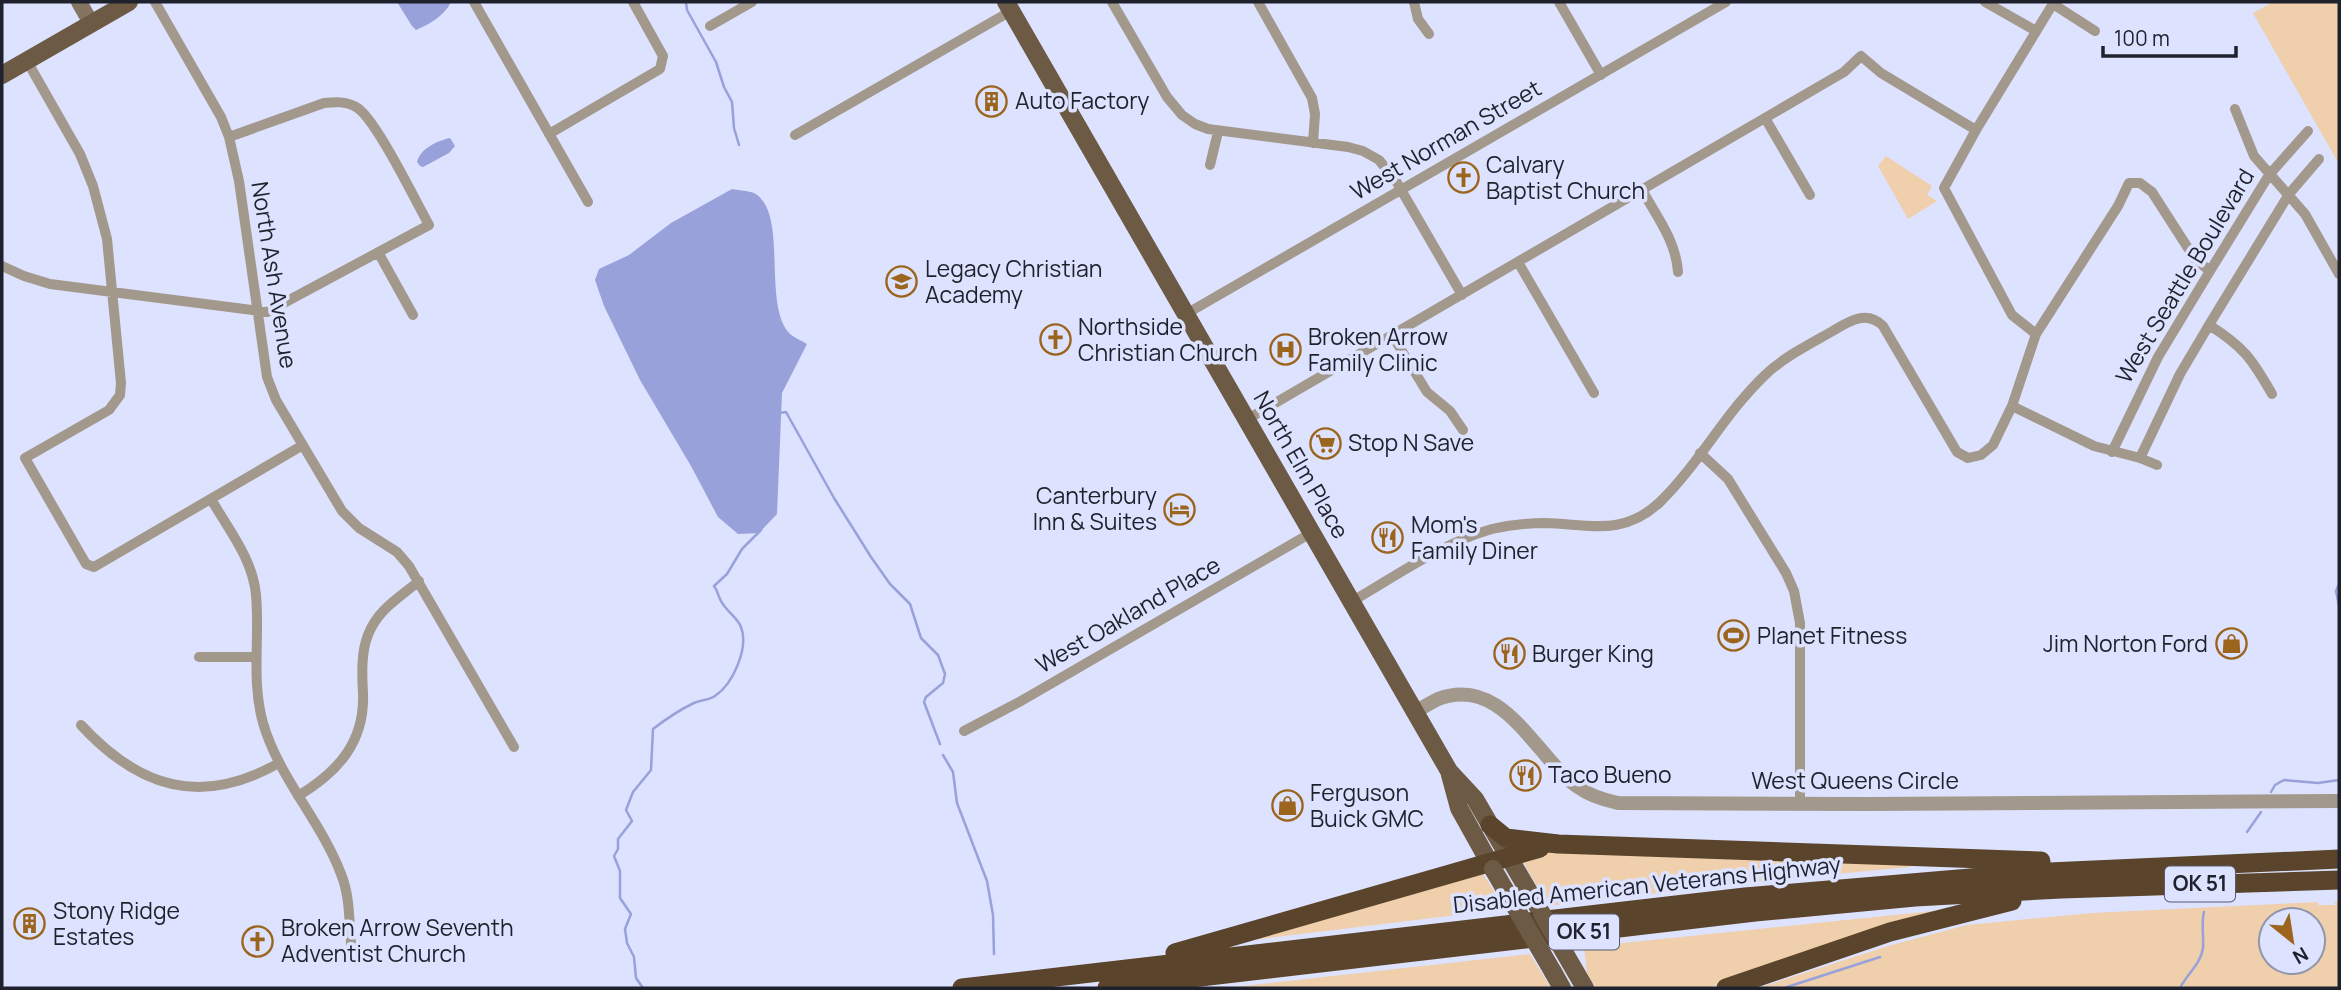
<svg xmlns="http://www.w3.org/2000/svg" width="2341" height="990" viewBox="0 0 2341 990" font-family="Manrope,sans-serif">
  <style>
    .green { fill: #efcfac; fill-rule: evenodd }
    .water { fill: #98a1da }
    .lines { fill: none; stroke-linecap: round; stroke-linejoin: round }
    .stream { stroke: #98a1da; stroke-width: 2.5 }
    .minor { stroke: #a3988c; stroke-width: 10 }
    .tertiary { stroke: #a3988c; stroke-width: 14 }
    .secondary { stroke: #847462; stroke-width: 16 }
    .primary { stroke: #6d5a45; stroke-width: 18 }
    .motorway { stroke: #5a442b; stroke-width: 19 }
    .primary-bridge { stroke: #6d5a45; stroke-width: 18 }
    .labels { text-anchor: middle; stroke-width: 7; stroke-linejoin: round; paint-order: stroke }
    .shield { fill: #dde2fe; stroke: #585b6c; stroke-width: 2 }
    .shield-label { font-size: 21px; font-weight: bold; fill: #1f212d }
    .poi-label { font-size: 23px; fill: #1f212d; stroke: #dde2fe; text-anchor: start }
    .street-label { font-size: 23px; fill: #1f212d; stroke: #dde2fe }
  </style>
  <rect width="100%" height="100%" fill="#dde2fe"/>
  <path class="green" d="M2273,2H2339V164L2253,13Z
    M1886,156L1932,186L1927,195L1937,201L1908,219L1878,166Z
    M1553,852L1909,863L1910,867L1752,882L1548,906L1520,856Z
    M1481,871L1494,891L1498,910L1243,941Z
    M2339,901V988H1758L1888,946L1967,925L2092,913L2318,902V905H2335V902ZM2313,920V962H2271V920Z
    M1933,911L1932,916L1708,988H1596L1587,973L1584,947Z
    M1530,954L1551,988H1225Z"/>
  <path class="water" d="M397,2H451C445,15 430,24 416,30L412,26Z
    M450,138L455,146L449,153L423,167L420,166L417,162C421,148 437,141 450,138Z
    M732,189C738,190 748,191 754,193C789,212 762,303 789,333C793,337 802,341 807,344L782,393L777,514L759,533L738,534L718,517L691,466L640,380L604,306L595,280L599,269L629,255L671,223Z"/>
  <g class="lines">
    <path class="stream" d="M686,2L687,10L716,62L724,87L732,102L734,128L739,145
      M780,413L786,412L834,498L871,557L890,584L910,604L921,638L938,655L945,674L943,683L926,697L924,702L940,744
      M2339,584L2336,591L2339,606
      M943,755L953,772L957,803L987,881L993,915L994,954
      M2271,792L2275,785L2284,780L2318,783L2339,780
      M2247,832L2261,812
      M643,988L636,978L634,957L627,943L625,929L631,914L620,898V871L614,856L618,849V839L632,821L626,810L633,792L651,770L653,729C666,719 679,710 694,703C701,700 709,700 715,696C733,684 749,648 741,627C737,617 726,611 721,601C718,596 718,591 714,586L727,574L742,549L761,530
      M1784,988L1880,957
      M2180,988C2187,974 2201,964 2203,948C2204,936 2201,924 2204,912"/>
    <path class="minor" d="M155,2L221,117L229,137L239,181L267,377L276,400L342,511L359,528L397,552L409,566L514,747
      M474,2L588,202
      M1112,2L1167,97L1182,115L1195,124L1208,129L1348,147L1363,151L1379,160L1396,181L1462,295
      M1258,2L1312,98L1315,114L1313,143
      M1414,2L1418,19L1429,34
      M1559,2L1601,75
      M1985,2L2036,31
      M2053,4L2095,31
      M710,26L752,2
      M27,61L80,154L93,186L107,239L121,383L120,395L109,410L25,458L86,564L94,567L303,445
      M2235,109L2254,156L2305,214L2339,274
      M1765,118L1810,195
      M549,134L660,69L663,56L633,2
      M795,135L1011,11
      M1210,165L1218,132
      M1642,190C1657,217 1676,241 1678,272
      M378,252L413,315
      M1518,262L1594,393
      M2,266L24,276L50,284L267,312L429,225C416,202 375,117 356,107C346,101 335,102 324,103L229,137
      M1186,314L1726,2
      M2209,325C2244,347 2252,359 2272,394
      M2036,334L2012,315L1944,188L1976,130L2054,2
      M1392,335L1427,392L1450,411L1463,430
      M2012,406L2094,446L2140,458L2157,465
      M1246,420L1844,72L1861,56L1881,73L1976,130
      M2112,452L2158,357L2210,271L2269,175L2308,131
      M1700,453L1728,479L1786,573L1794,591L1800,623V803
      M2140,458L2180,374L2209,325L2289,194L2319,159
      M211,499C228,529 253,559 256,595C260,638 251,680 263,723C279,778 321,821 341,874C350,896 349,920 351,943
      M1351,602C1396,576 1442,543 1492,529C1509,525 1527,523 1545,523C1589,524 1623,537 1660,502C1699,464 1725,413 1765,375C1784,357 1808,345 1831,332C1848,322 1866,309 1883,326L1957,452L1968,458L1981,455L1993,445L2012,406L2036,334L2118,206L2129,183H2140L2152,192L2195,259L2210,271
      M199,657H255
      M81,725C139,788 201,807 279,763
      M964,731L1021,701L1311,533
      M298,796C338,772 365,742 363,693C362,675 361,652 368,635C378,609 399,598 419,581"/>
    <path class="tertiary" d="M1415,712C1422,708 1430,703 1438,699C1504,674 1535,757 1578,787C1590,796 1604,800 1618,803L1868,804L2339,801"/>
    <path class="secondary" d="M79,2L91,23"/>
    <path class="primary" d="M1006,2L1449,771L1475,799L1542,914
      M2,75L129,2
      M1450,775L1459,808L1493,869
      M1553,972L1562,988"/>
    <path class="motorway" d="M1490,825L1506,838L1558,844L2041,861
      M1175,953L1540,848
      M962,988L1745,897L2029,873L2339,859
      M1107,988L1755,912L1915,897L2061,889L2339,880
      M1726,988L1890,932L2012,901"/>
    <path class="primary-bridge" d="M1493,869L1553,972
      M1542,914L1585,988"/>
  </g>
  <defs>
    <symbol id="building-ring" viewBox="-11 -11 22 22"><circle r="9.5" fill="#dde2fe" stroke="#9b651d" stroke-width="1.5"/><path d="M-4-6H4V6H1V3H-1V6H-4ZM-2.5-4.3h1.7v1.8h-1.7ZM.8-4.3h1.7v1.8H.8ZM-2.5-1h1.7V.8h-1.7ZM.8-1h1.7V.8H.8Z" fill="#9b651d"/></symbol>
    <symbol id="church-ring" viewBox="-11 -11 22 22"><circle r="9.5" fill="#dde2fe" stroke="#9b651d" stroke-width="1.5"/><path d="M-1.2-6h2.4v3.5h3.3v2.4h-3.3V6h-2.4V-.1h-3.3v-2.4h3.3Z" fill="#9b651d"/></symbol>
    <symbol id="school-ring" viewBox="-11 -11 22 22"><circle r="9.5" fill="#dde2fe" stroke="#9b651d" stroke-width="1.5"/><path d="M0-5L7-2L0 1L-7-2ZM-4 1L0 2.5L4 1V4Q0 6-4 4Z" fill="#9b651d"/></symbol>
    <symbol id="hospital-ring" viewBox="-11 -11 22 22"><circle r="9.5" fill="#dde2fe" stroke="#9b651d" stroke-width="1.5"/><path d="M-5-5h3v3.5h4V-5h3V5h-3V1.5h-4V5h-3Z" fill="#9b651d"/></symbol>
    <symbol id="supermarket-ring" viewBox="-11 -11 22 22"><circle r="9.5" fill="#dde2fe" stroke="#9b651d" stroke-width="1.5"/><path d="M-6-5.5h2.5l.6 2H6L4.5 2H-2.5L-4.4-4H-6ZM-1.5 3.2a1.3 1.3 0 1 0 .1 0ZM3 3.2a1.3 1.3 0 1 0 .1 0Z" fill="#9b651d"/></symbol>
    <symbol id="hotel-ring" viewBox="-11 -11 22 22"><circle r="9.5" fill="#dde2fe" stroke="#9b651d" stroke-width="1.5"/><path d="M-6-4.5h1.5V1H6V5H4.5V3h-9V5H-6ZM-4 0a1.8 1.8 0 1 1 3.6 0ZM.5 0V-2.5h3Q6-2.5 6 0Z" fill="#9b651d"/></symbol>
    <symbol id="restaurant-ring" viewBox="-11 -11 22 22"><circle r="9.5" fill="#dde2fe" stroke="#9b651d" stroke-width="1.5"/><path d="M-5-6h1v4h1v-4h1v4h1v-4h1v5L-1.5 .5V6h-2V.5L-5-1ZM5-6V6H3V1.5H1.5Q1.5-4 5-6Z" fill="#9b651d"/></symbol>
    <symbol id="stadium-ring" viewBox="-11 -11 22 22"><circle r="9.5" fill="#dde2fe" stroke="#9b651d" stroke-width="1.5"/><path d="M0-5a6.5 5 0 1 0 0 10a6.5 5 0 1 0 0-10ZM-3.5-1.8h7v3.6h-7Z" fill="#9b651d"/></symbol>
    <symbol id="shop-ring" viewBox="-11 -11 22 22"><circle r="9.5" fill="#dde2fe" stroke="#9b651d" stroke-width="1.5"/><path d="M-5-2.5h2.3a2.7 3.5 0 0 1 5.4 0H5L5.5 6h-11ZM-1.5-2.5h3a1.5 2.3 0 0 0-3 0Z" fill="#9b651d"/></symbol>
  </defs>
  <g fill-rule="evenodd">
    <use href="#building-ring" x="974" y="84" width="35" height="35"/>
    <use href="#church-ring" x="1446" y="160" width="35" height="35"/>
    <use href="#school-ring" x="884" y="264" width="35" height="35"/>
    <use href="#church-ring" x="1038" y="322" width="35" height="35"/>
    <use href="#hospital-ring" x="1268" y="332" width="35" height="35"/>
    <use href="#supermarket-ring" x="1308" y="426" width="35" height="35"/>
    <use href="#hotel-ring" x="1162" y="492" width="35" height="35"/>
    <use href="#restaurant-ring" x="1370" y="520" width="35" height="35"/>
    <use href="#stadium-ring" x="1716" y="618" width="35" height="35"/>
    <use href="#shop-ring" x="2214" y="626" width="35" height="35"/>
    <use href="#restaurant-ring" x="1492" y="636" width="35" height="35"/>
    <use href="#restaurant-ring" x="1508" y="758" width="35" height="35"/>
    <use href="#shop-ring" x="1270" y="788" width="35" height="35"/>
    <use href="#building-ring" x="12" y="906" width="35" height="35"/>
    <use href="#church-ring" x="240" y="924" width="35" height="35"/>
  </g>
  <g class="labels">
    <g class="shield">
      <rect x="2165" y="866.5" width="70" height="35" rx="5"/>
      <rect x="1549" y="914.5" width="70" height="35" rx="5"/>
    </g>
    <g class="shield-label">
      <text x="2200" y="891">OK 51</text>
      <text x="1584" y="939">OK 51</text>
    </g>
    <g class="poi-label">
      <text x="1015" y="109">Auto Factory</text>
      <text x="1486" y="173">Calvary<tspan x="1486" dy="26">Baptist Church</tspan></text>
      <text x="925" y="277">Legacy Christian<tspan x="925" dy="26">Academy</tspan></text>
      <text x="1078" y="335">Northside<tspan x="1078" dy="26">Christian Church</tspan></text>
      <text x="1308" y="345">Broken Arrow<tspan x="1308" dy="26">Family Clinic</tspan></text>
      <text x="1348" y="451">Stop N Save</text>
      <text x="1157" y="504" text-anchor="end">Canterbury<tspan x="1157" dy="26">Inn &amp; Suites</tspan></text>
      <text x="1411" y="533">Mom's<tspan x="1411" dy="26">Family Diner</tspan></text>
      <text x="1757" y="644">Planet Fitness</text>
      <text x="2208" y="652" text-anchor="end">Jim Norton Ford</text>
      <text x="1532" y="662">Burger King</text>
      <text x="1548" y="783">Taco Bueno</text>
      <text x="1310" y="801">Ferguson<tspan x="1310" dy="26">Buick GMC</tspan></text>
      <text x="53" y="919">Stony Ridge<tspan x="53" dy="26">Estates</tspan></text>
      <text x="281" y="936">Broken Arrow Seventh<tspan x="281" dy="26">Adventist Church</tspan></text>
    </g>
    <g class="street-label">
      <text transform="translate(1446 140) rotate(-30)" y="8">West Norman Street</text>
      <text transform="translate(274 275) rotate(81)" y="8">North Ash Avenue</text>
      <text transform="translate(2185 276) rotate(-59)" y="8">West Seattle Boulevard</text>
      <text transform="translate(1301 465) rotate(60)" y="8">North Elm Place</text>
      <text transform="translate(1128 615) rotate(-30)" y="8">West Oakland Place</text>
      <text x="1855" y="789">West Queens Circle</text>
      <text transform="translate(1647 885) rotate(-6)" y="8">Disabled American Veterans Highway</text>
    </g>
  </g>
  <rect width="2341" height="990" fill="none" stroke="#1f212d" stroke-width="7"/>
  <g transform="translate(2292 941) rotate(150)"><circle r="33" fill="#dde2fe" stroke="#9195aa" stroke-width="2"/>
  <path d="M0-5L12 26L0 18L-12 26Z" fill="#9b651d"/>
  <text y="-10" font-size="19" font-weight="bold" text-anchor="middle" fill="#1f212d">N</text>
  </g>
  <path d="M2103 46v10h133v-10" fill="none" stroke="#1f212d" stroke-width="3.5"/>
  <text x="2114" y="46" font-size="21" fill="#1f212d" stroke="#dde2fe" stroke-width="5" paint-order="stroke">100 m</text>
</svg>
